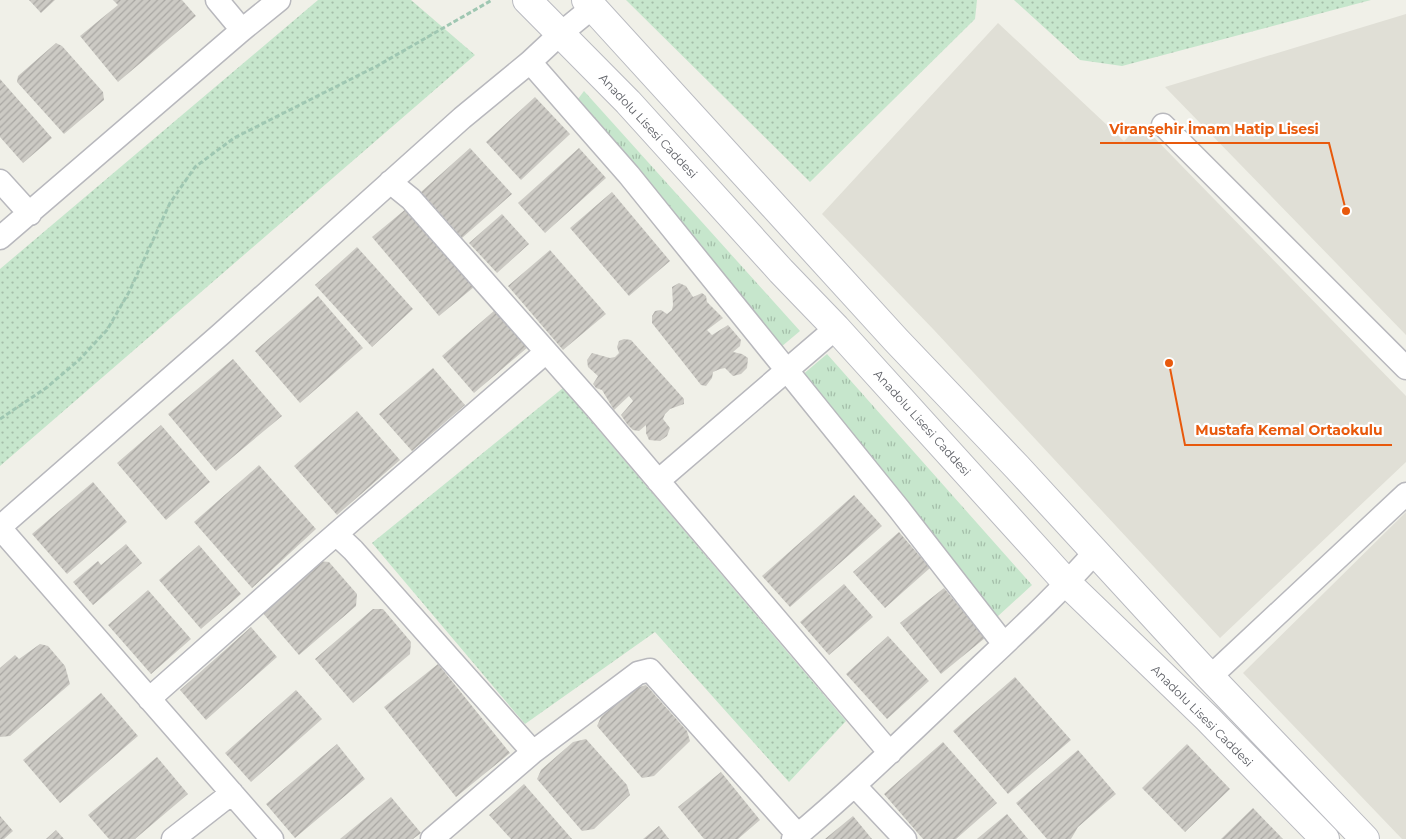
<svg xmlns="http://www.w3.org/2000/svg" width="1406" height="839" viewBox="0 0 1406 839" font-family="Montserrat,sans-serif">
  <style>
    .education { fill: #e0dfd6 }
    .grass { fill: url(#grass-tufts) }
    .park { fill: url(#park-dots) }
    .building { fill: url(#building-hatch) }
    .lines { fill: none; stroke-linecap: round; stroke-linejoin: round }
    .street-casing { stroke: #b8b8bd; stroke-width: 25 }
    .secondary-casing { stroke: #b9bac0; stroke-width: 30 }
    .path { stroke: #9fc7b2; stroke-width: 3; stroke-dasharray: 5 2.5; stroke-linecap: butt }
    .street { stroke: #fff; stroke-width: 22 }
    .secondary { stroke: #fff; stroke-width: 28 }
    .labels { text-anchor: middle; stroke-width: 4.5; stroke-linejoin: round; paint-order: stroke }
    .street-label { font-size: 12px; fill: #5f6167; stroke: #fff }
    .leader { fill: none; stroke: #e8590c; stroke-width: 2 }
    .callout-dot { fill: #e8590c; stroke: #fff; stroke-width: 2 }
    .callout-label { font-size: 14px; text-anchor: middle; font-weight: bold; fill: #e8590c; stroke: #fff; stroke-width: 4.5; stroke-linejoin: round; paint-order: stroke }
  </style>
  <defs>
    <pattern id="grass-tufts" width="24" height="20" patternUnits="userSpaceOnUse" patternTransform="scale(1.25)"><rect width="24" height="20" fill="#c6e6cc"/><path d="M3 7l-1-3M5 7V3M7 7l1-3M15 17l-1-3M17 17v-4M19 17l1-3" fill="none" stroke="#a4bea9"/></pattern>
    <pattern id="park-dots" width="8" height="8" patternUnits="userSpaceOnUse" patternTransform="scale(1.25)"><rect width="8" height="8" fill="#c6e6cc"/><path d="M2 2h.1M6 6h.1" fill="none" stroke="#a4bea9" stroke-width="1.8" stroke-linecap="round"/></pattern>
    <pattern id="building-hatch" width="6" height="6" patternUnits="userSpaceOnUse" patternTransform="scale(1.25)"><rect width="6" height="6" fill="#cccac4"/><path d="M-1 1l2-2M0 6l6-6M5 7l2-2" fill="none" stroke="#a9a7a3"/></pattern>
  </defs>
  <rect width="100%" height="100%" fill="#f0f0e8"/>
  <path class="education" d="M1406,14V335L1165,87Z
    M998,23L1124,141L1141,124L1406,396V462L1220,638L934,330L822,214Z
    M1406,512V839H1402L1243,673Z"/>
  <path class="grass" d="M584,91L800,331L781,347L578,99Z
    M827,354L1032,585L997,617L801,376Z"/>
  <path class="park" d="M318,0H411L475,55L0,466V269Z
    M626,0H977L975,19L810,182Z
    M1014,0H1371L1122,66L1080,60Z
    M563,388L846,721L789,782L655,632L525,724L372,543Z"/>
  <path class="building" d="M29,0H55L41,13Z
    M113,0H182L196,16L118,82L80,36L118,5Z
    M56,43L62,46L103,92L104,100L64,134L17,82L18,76Z
    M0,79L52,138L23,163L0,137Z
    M535,97L570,134L521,180L486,142Z
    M470,148L512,194L462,238L421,192Z
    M579,148L606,178L545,233L518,203Z
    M612,192L670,261L629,296L570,228Z
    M407,208L474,287L439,316L372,237Z
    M502,214L529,244L497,273L469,243Z
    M357,247L413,309L372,347L315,285Z
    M550,250L606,314L563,350L508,286Z
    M679,283L686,286L693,297L702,293L706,296L707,302L723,318L707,330L712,335L728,325L741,340L740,346L733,352L742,354L748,358L747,368L741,374L733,376L725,368L720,369L713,372L712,378L706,386L701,385L652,323V316L655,311L661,310L667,314L672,310L673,305L672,287Z
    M318,296L363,348L300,403L255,351Z
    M495,310L528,347L474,393L442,356Z
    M624,339L631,340L684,399V404L670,409L665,414L663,419L670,428L667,436L660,441L649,440L646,433V425L639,431L633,430L627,424L621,415L633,401L629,396L614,410L602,390L596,388L593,384L598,376L588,367L587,360L592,353L610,358L615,357L619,353L617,347L619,341Z
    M233,359L282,416L216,471L168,414Z
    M433,368L465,405L412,451L379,414Z
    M357,411L400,460L337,515L294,466Z
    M161,425L210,482L166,520L117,463Z
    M259,465L316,529L252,588L194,522Z
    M93,482L127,522L67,574L32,534Z
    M854,495L882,526L790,607L762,576Z
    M899,532L930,568L885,608L853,572Z
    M126,544L142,563L93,605L73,582L98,561L101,565Z
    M199,545L241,594L201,629L159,580Z
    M318,561L329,562L357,594L356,606L299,655L261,611Z
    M844,584L873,617L829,655L800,622Z
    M944,588L985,638L941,674L900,623Z
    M148,590L191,639L151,674L108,625Z
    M373,609H383L411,642L410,654L353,703L315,659Z
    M251,627L277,657L206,720L180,690Z
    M888,636L929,681L887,719L846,674Z
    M40,644L48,646L65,666L70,684L10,736L0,737V668L15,655L19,659Z
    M438,664L510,753L456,797L384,707Z
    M1015,677L1071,740L1008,794L953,731Z
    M646,685L687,731L690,741L654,776L642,778L597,726L601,717L633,689Z
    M296,690L322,719L251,782L225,753Z
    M101,693L138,736L60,803L23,760Z
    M586,739L627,785L630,795L594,829L582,831L537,779L541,770L573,742Z
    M943,742L997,803L956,839H923L884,794Z
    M337,744L365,779L295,838L266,804Z
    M1187,744L1230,789L1185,832L1142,788Z
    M1078,750L1116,794L1078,827L1071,839H1047L1016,803Z
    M157,757L188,794L135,839H109L88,815Z
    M721,772L760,820L738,839H704L678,807Z
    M524,784L572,839H511L489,815Z
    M391,797L421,833L413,839H340Z
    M1253,808L1283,839H1221Z
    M1007,814L1028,839H977Z
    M0,816L13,831L4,839H0Z
    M853,816L872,839H825Z
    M659,826L669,839H643Z
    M56,830L64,839H46Z"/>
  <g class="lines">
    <defs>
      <path id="street" d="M217,0L242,30
        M530,62L629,175L899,509L1004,644
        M1163,125L1406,368
        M0,181L30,214
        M390,182L411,199L597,409L890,753
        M0,238L242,30L279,0
        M658,481L836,328
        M0,527L221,334L462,118L530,62L560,34L593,7
        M0,528L272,839
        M336,534L353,550L533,752
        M1210,677L1406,494
        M149,699L313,554L546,352
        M855,786L905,839
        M173,839L232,793
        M432,839L533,752L638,673L650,670L798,835
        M793,839C852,790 907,736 963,683C1008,640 1054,599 1095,552"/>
      <path id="secondary" d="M527,0L628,102L781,271L836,328L1067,583L1208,719L1325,839
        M586,0L896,340L1017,467L1210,677L1365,839"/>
    </defs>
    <use href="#street" class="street-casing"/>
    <use href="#secondary" class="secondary-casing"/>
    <path class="path" d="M0,419L46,388L79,360L107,330L129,292L170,203L195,167L234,138L377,66L492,0"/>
    <use href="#street" class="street"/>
    <use href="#secondary" class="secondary"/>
  </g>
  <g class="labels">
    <g class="street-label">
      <text transform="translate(648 126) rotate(47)" y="4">Anadolu Lisesi Caddesi</text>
      <text transform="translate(922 423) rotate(48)" y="4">Anadolu Lisesi Caddesi</text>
      <text transform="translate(1202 716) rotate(45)" y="4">Anadolu Lisesi Caddesi</text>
    </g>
  </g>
  <path class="leader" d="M1346 211L1329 143H1100M1169 363L1185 445H1392"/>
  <g class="callout-dot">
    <circle cx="1346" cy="211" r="5"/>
    <circle cx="1169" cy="363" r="5"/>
  </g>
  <g class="callout-label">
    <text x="1214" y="134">Viranşehir İmam Hatip Lisesi</text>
    <text x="1289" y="435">Mustafa Kemal Ortaokulu</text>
  </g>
</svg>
